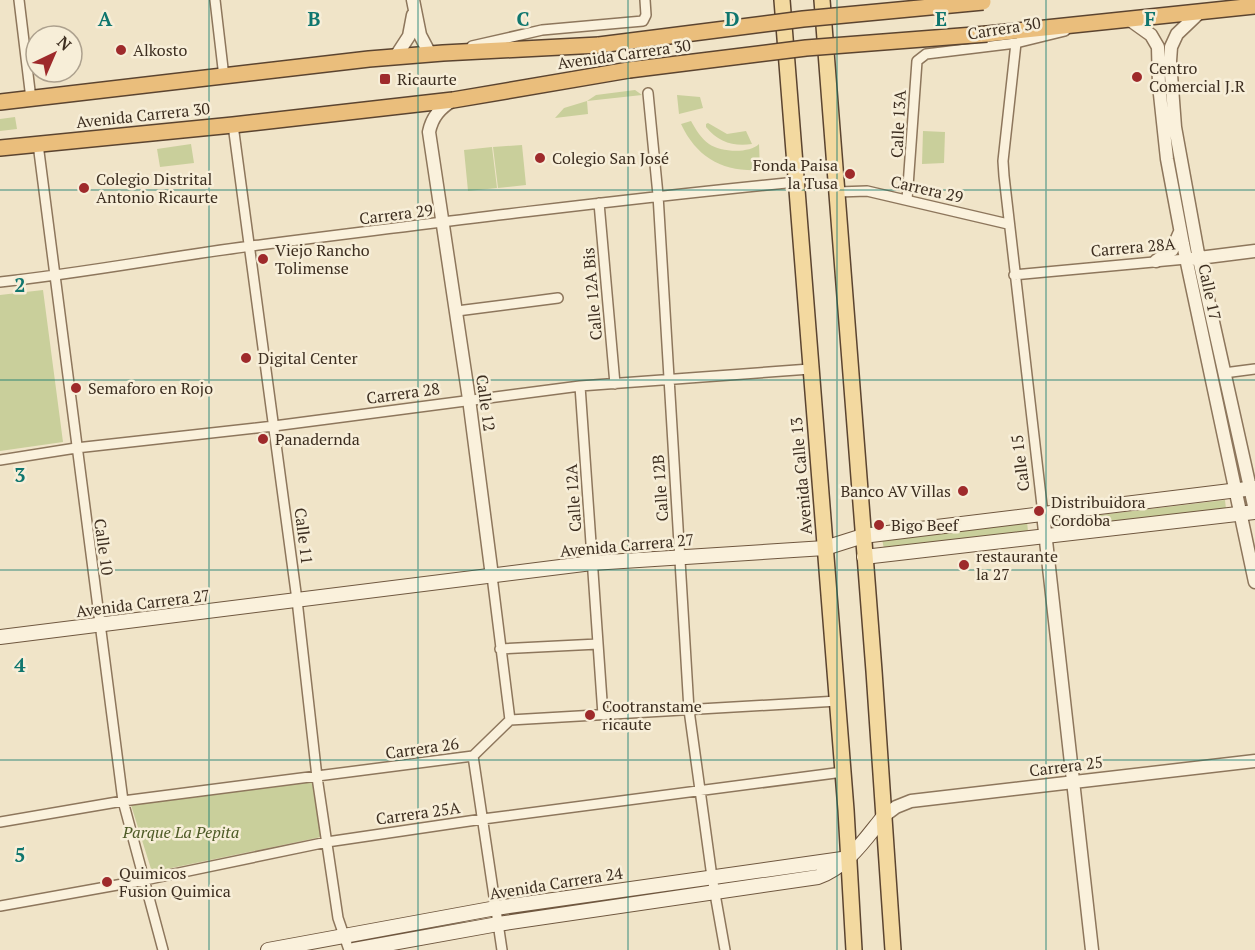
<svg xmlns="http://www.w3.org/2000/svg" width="1255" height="950" viewBox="0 0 1255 950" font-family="'PT Serif',serif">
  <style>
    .green { fill: #c9cf9b }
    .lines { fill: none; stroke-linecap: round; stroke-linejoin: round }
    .minor-casing { stroke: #8d765c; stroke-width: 12 }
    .tertiary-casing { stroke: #8d765c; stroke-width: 15 }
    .secondary-casing { stroke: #6f573f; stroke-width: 16 }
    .primary-casing { stroke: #5b4430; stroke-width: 18 }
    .trunk-casing { stroke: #5b4430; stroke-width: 18 }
    .minor { stroke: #faf1dc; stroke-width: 9 }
    .tertiary { stroke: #faf1dc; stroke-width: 12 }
    .secondary { stroke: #faf1dc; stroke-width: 14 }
    .primary { stroke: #f3d9a0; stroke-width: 15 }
    .trunk { stroke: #eabe7c; stroke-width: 15 }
    .trunk-bridge-casing { stroke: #5b4430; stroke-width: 18; stroke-linecap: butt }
    .trunk-bridge { stroke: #eabe7c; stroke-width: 15 }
    .grid { fill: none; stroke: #0f766e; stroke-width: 1.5; stroke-opacity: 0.55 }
    .poi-dot { fill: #9e2a2b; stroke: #f7eed8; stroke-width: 2 }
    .labels { text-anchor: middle; stroke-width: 5; stroke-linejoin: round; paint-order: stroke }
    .street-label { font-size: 16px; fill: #3d2e20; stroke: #f7eed8 }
    .poi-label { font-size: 16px; fill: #3d2e20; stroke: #f7eed8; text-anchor: start }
    .park-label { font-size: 16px; font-style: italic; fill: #4d5a26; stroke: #f7eed8 }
    .grid-label { font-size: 20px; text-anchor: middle; font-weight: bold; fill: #0f766e; stroke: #f7eed8; stroke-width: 5; stroke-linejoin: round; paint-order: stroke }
  </style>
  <rect width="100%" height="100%" fill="#f0e4c8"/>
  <path class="green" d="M635,90L642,95L587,101L588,114L555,118L564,108L587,101L596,95Z
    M677,95L700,97L703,108L679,114Z
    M15,117L17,129L0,131V119Z
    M691,121C696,130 701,138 709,144C720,152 749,154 759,144L760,170C723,172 697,158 681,124Z
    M708,123L727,134L746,131L752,144C734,147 718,142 706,127V124Z
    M923,131L945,132L944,163L922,164Z
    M191,144L194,163L160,167L157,149Z
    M522,145L526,185L498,188L493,147Z
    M492,147L497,188L468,191L464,150Z
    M43,290L63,442L0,451V295Z
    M1225,500L1226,509L1059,529L1058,520Z
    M1027,522L1028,531L884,549L882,539Z
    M313,782L321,837L152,872L131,805Z"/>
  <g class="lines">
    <defs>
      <path id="minor" d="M19,0L31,99
        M215,0L224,77
        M1016,43L1003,161L1004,176L1043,514
        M472,46L542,30L643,21L646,15L645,0
        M648,93L658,195L689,710L712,877L725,950
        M233,125L297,600L317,777L338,918L349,950
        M38,144L123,801L163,950
        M838,192L867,191L1008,224
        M907,200L917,61L926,54L1016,43L1065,31
        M599,203L615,384
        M1014,275L1186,259
        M0,282C84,273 167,257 251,246C433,223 614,200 796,182
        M457,311L558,298
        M1224,373L1255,369
        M580,386L603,715
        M0,460L76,448L274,426L580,386L810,369
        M492,576L510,720
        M500,649L598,644
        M473,756L502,950
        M0,822L123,801L473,756L510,720L838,701
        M0,906L145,880L327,842L483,819L843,772"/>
      <path id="tertiary" d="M413,0L420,35L430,54
        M1199,13L1177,34L1171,47L1170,61L1175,127L1199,259L1255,510
        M1130,20L1151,35L1158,47L1159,85L1167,159L1183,244L1255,582
        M396,56L409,36L413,15
        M453,100C440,108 432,117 429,132L469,399L492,576
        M1191,259L1255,251
        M1156,261L1172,250L1180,232
        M1043,514L1092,950
        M884,816L896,807L911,801L1255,761"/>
      <path id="secondary" d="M864,557L1255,512
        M0,637L592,563L825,548L863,536L1255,488
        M268,950L496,908L849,858
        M354,950L498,924L818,877C848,866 865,839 884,816"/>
      <path id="primary" d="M782,0L846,810L854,950
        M822,0L874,671L893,950"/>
      <path id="trunk" d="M987,34L1255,6
        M0,102L369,59L443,53L599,45
        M0,148L233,125L453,100L629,70"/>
    </defs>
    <use href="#minor" class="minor-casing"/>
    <use href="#tertiary" class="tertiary-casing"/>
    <use href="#secondary" class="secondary-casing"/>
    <use href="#primary" class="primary-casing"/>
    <use href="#trunk" class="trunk-casing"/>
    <use href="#minor" class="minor"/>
    <use href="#tertiary" class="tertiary"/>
    <use href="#secondary" class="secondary"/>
    <use href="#primary" class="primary"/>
    <use href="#trunk" class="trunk"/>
    <defs>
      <path id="trunk-bridge" d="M599,45L803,19L983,2
        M629,70L806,48L987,34"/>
    </defs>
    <use href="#trunk-bridge" class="trunk-bridge-casing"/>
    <use href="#trunk-bridge" class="trunk-bridge"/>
  </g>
  <path class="grid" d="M209,0V950M418,0V950M628,0V950M837,0V950M1046,0V950M0,190H1255M0,380H1255M0,570H1255M0,760H1255"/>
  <g class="poi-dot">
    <circle cx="121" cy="50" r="6"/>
    <circle cx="1137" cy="77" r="6"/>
    <rect x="379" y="73" width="12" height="12" rx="3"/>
    <circle cx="540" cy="158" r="6"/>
    <circle cx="850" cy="174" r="6"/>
    <circle cx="84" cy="188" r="6"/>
    <circle cx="263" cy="259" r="6"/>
    <circle cx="246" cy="358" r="6"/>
    <circle cx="76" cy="388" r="6"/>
    <circle cx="263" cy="439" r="6"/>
    <circle cx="963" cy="491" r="6"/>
    <circle cx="1039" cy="511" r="6"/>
    <circle cx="879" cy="525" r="6"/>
    <circle cx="964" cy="565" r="6"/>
    <circle cx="590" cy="715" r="6"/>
    <circle cx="107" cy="882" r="6"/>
  </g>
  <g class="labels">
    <g class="street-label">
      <text transform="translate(1004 28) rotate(-9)" y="6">Carrera 30</text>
      <text transform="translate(624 54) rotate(-8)" y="6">Avenida Carrera 30</text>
      <text transform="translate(143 115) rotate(-6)" y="6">Avenida Carrera 30</text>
      <text transform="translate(898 124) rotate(-87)" y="6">Calle 13A</text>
      <text transform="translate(927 189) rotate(13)" y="6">Carrera 29</text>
      <text transform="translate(396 214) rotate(-7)" y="6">Carrera 29</text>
      <text transform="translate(1133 247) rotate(-5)" y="6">Carrera 28A</text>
      <text transform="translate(1210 292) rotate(78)" y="6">Calle 17</text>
      <text transform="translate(592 294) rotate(-95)" y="6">Calle 12A Bis</text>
      <text transform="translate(403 393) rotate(-8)" y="6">Carrera 28</text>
      <text transform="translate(486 403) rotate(82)" y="6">Calle 12</text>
      <text transform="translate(1020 463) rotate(-97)" y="6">Calle 15</text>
      <text transform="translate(801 476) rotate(-95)" y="6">Avenida Calle 13</text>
      <text transform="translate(660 488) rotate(-94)" y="6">Calle 12B</text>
      <text transform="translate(573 498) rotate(-94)" y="6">Calle 12A</text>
      <text transform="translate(304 536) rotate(83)" y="6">Calle 11</text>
      <text transform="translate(627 545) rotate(-5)" y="6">Avenida Carrera 27</text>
      <text transform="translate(104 547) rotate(82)" y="6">Calle 10</text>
      <text transform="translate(143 603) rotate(-7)" y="6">Avenida Carrera 27</text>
      <text transform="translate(422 748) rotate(-8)" y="6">Carrera 26</text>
      <text transform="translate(1066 766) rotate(-7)" y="6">Carrera 25</text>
      <text transform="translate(418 813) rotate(-8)" y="6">Carrera 25A</text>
      <text transform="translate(556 883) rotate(-9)" y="6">Avenida Carrera 24</text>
    </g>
    <g class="poi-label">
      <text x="133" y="56">Alkosto</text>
      <text x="1149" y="74">Centro<tspan x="1149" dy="18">Comercial J.R</tspan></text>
      <text x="397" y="85">Ricaurte</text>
      <text x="552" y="164">Colegio San José</text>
      <text x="838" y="171" text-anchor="end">Fonda Paisa<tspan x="838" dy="18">la Tusa</tspan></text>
      <text x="96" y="185">Colegio Distrital<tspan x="96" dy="18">Antonio Ricaurte</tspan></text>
      <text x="275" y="256">Viejo Rancho<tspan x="275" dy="18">Tolimense</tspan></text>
      <text x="258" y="364">Digital Center</text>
      <text x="88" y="394">Semaforo en Rojo</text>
      <text x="275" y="445">Panadernda</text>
      <text x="951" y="497" text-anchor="end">Banco AV Villas</text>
      <text x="1051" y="508">Distribuidora<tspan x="1051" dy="18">Cordoba</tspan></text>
      <text x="891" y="531">Bigo Beef</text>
      <text x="976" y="562">restaurante<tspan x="976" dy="18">la 27</tspan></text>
      <text x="602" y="712">Cootranstame<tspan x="602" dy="18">ricaute</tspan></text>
      <text x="119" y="879">Quimicos<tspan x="119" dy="18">Fusion Quimica</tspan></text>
    </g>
    <g class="park-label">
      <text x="181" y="838">Parque La Pepita</text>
    </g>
  </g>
  <g class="grid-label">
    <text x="105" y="26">A</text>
    <text x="314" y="26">B</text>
    <text x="523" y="26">C</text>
    <text x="732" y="26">D</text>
    <text x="941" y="26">E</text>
    <text x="1150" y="26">F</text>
    <text x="20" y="292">2</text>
    <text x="20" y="482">3</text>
    <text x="20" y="672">4</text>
    <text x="20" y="862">5</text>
  </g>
  <g transform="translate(54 54) rotate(44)"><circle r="28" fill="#f7eed8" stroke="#ada18e" stroke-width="1.5"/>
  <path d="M0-4.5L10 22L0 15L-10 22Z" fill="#9e2a2b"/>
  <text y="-9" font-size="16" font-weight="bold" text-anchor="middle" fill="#3d2e20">N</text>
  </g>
</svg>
